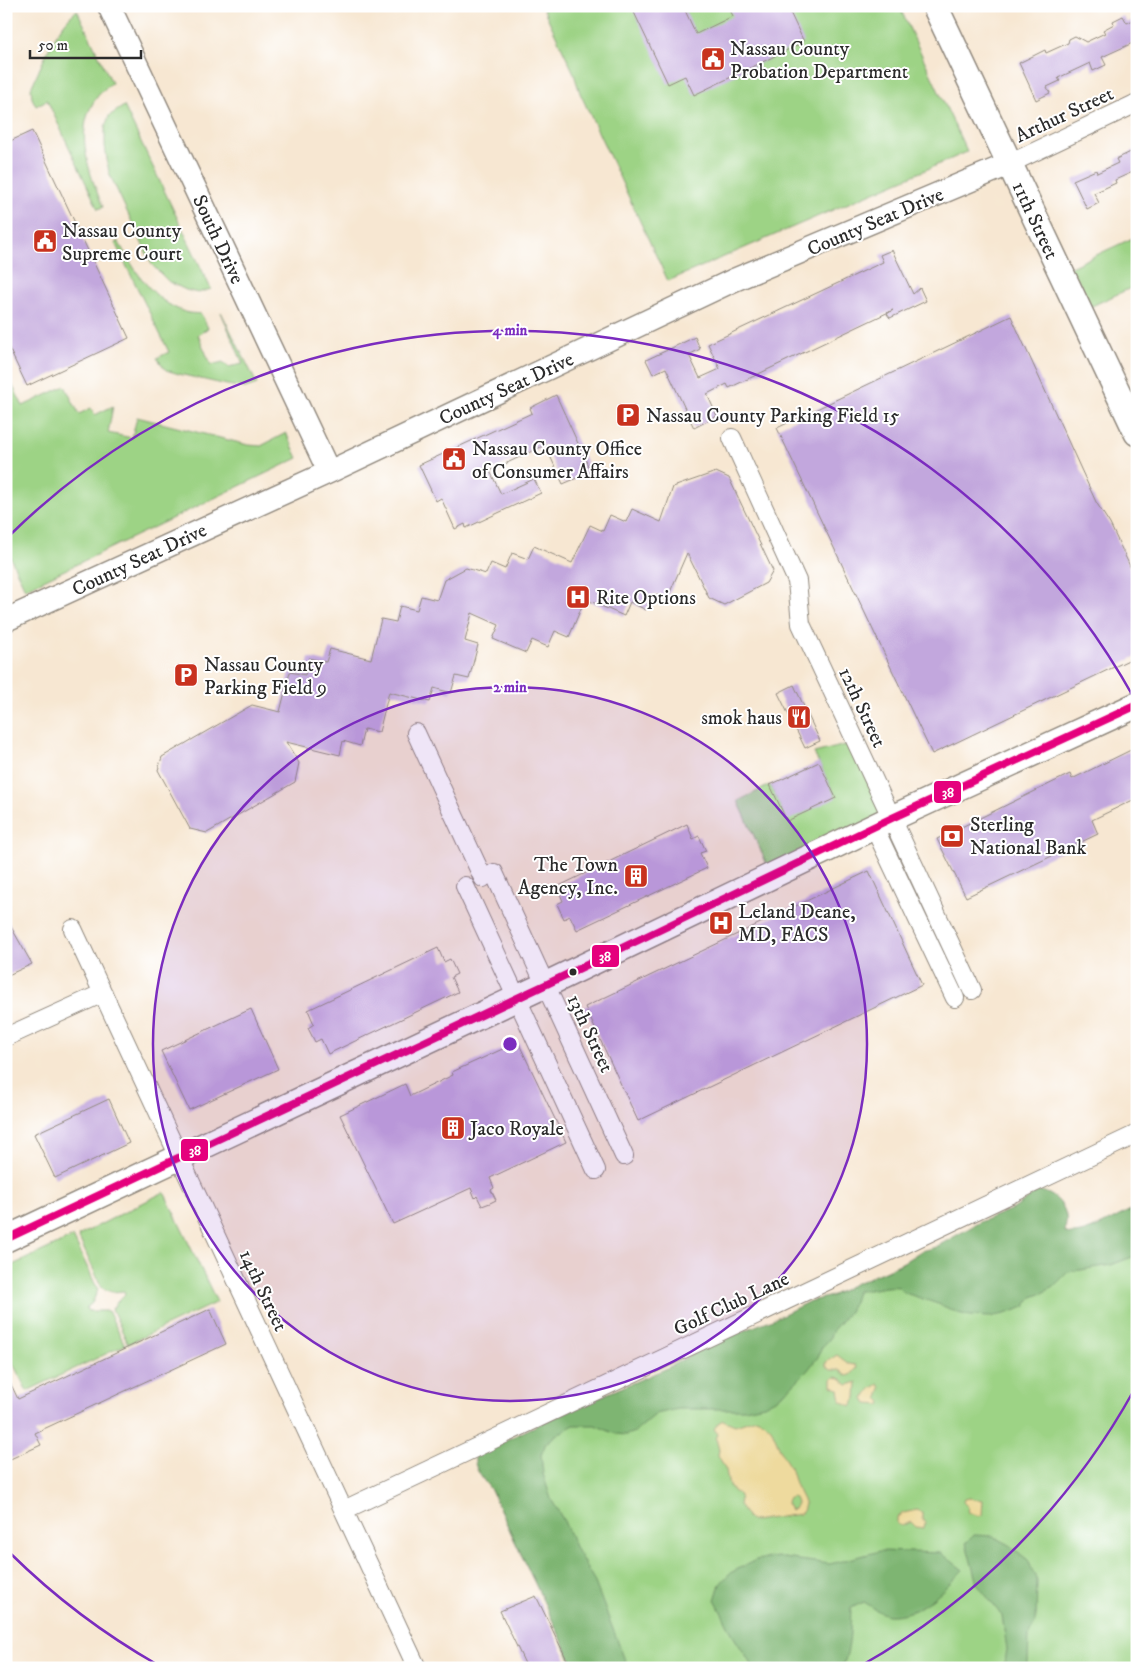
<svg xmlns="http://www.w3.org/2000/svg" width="1143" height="1674" viewBox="0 0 1143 1674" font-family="'IM FELL DW Pica',serif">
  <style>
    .green { fill: #9dd385; stroke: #647f58 }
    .forest { fill: #7eb572; stroke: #54704e }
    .sand { fill: #eeda9e; stroke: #8c8264; fill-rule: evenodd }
    .building { fill: #c2a7dd }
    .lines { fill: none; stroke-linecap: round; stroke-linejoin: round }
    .minor-casing { stroke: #91897e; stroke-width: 20 }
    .tertiary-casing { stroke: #91897e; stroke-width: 25 }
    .secondary-casing { stroke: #91897e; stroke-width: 28 }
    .minor { stroke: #fff; stroke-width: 18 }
    .tertiary { stroke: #fff; stroke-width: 22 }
    .secondary { stroke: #fff; stroke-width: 25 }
    .bus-1-casing { stroke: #fff; stroke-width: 11 }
    .bus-1 { stroke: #e5007d; stroke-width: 8 }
    .ring { fill: none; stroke: #7b2cbf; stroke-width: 2.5 }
    .bus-dot { fill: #2b2b2b; stroke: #fff; stroke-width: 2 }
    .labels { text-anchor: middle; stroke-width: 4; stroke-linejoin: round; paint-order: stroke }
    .poi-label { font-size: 20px; fill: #2b2b2b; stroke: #fff; text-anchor: start }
    .street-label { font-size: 20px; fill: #2b2b2b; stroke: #fff }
    .centre { fill: #7b2cbf; stroke: #fff; stroke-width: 2.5 }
    .ring-label { font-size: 15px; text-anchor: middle; font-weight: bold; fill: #7b2cbf; stroke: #fff; stroke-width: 4; stroke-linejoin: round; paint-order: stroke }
    .line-badge { stroke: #fff; stroke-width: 2 }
    .badge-label { font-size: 14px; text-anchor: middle; font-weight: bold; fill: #fff }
  </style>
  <rect width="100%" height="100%" fill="#fff"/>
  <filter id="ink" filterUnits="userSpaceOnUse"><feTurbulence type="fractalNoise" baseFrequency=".02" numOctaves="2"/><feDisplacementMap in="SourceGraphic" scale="10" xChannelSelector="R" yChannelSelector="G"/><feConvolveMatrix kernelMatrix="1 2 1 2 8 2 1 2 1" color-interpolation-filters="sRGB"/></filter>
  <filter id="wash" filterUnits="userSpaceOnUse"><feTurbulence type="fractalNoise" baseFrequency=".0096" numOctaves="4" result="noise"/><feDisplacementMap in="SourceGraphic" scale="20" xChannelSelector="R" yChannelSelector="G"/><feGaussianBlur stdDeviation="1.12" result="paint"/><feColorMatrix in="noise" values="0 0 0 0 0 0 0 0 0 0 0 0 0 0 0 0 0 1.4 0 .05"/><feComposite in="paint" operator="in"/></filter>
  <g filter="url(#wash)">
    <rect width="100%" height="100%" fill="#f7e7d2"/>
    <path class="green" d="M542,6H899L967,152L668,281L580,93L573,71Z
      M77,10L112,83C68,114 86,166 103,207L98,209L47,100L36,106L32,98L31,88C44,61 54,29 77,10Z
      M124,106L211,289L198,293L186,290L169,282L152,265L109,173L105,146V127L109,116Z
      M1137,236V285L1079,312L1060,272Z
      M118,241C134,269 152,301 185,312C190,314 196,313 201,314L208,328L198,335L211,365L223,362L228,367L243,364L221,312L257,384L245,388L227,385L179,374L166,370L157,358L169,352L115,243Z
      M6,373L23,406L65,386L79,414L91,408L95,415L113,406L108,433L132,438L137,417L248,445L261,446L286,433L298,458L25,589L6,548Z
      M857,742L892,818L772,875L738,801L770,785L787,820L835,796L814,753Z
      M164,1192L217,1302L128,1344L112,1309L118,1301L125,1294L124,1291L112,1292L102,1288L78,1236Z
      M1041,1198L1061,1245L1137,1211V1668H575L477,1461Z
      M73,1237L98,1290L92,1303L86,1308L88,1311H108L125,1345L27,1391L6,1350V1268Z"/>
    <path class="forest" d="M1041,1191C1053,1194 1064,1203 1066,1216C1067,1221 1065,1227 1065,1232C1079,1242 1122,1213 1137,1207V1255L1111,1265L1068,1272L1053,1287L1043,1293L1032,1297L1025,1307L1005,1314L989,1317L970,1316L958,1313L941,1305L905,1293L899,1287C885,1285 871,1291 857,1291L854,1302L848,1313L833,1330L829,1340L822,1347L818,1357L807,1371L792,1386L777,1398L764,1405L745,1409H678L656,1414L635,1432L626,1435L616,1434L595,1425H574L556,1435L546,1443L541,1455L543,1474L551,1499L564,1521L576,1549L594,1580L628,1668H575L491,1490C484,1480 471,1467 476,1454L578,1406L665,1369L712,1344L780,1316L810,1301L832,1296L854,1284L899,1265L921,1251L936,1247L980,1222L1015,1208L1037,1192Z
      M974,1535L992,1536L1009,1545L1028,1560L1037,1581L1036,1622L1029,1634L1028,1663L1026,1668H999L1005,1662L1007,1649L1002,1616L977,1584L966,1543Z
      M880,1551L941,1553L963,1570C943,1590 919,1617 888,1615C881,1614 871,1606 864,1602L851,1608C850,1628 851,1649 842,1668H754L735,1639L715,1600L720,1584L730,1573L756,1560L776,1557L830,1564Z"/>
    <path class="sand" d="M837,1355L849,1364L856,1365L857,1368L851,1375L847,1376L840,1370H831L826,1366V1362Z
      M835,1377L840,1378L848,1385L857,1382L856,1398L851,1406L841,1401L839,1389L832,1386V1379Z
      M879,1384L881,1388L878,1398L882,1402L881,1405L867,1404L864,1399C870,1390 869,1389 879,1384Z
      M756,1418L763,1421L771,1428L783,1456L790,1467L795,1484L805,1504L803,1511L800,1514L754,1521L749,1520L739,1505L740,1499L738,1494L733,1491L729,1486L726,1470L718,1455L719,1450L716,1439L718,1434L714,1429L718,1423L723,1420L735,1425ZM792,1497L795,1498L797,1503L794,1509L790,1510L787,1503L788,1499Z
      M969,1498L983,1500L982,1515L978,1516L969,1513L968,1507L963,1502L964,1499Z
      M917,1510L922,1512V1519L925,1523L924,1528L916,1527L911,1522L902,1526L897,1524V1517L903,1513Z"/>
    <g id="blocks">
      <path class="building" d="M631,6H683L696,34L733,16L728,6H787L804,42L694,95L685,76L668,84Z
        M1123,16L1127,23L1137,18V41L1102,57L1106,65L1093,71L1090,63L1058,78L1060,81L1047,87L1050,93L1036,100L1019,63L1045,50L1046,53L1068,43L1069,39L1075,36L1086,42L1105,33L1103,30L1114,24L1113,21Z
        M32,131L129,338L27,386L6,342V143Z
        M1137,149V170L1115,180L1116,183L1094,193L1099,203L1087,209L1073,180L1096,170L1097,173L1118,163L1116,159Z
        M892,250L913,294L920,288L926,301L890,318L887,314L893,310L729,388L727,384L707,394L717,416L694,428L666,368L653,374L646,360L695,337L700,349L689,355L700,378L720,369L708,344L883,262L880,255Z
        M1011,316L1096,502L1110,524L1137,581V656L932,754L777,428Z
        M556,395L591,472L563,484L545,445L490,471L501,494L534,479L541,493L466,528L465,524L455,529L441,498L436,501L419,465L532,413L530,408Z
        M716,472L729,478L773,571L766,583L724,605L709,598L687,553L667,599L654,594L646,610L630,602L624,616L585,599L569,637L555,631L548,647L532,640L526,653L493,639L499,625L472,613L465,641L478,645L469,679L456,676L451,693L434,688L430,702L389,692L379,732L364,729L360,746L343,741L340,755L286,742L299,763L295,782L207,833L190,829L158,770L162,757L252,705L280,712L290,672L305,675L309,658L326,662L330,649L371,659L381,619L396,622L400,606L417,610L421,596L437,600L444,580L466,568L486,574L491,563L505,569L512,553L528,559L534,546L572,563L590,525L603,531L610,515L626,522L632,509L661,522L673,487Z
        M794,685L820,741L805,748L778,693Z
        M1137,747V798L1092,820L1098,834L966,897L937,839L1070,774L1072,779Z
        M819,762L836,798L787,821L770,785Z
        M687,824L693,839L699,836L706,851L700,853L707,868L577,930L570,916L564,919L557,904L563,901L557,887Z
        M869,871L922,985L638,1121L585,1007Z
        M6,918L32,964L6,976Z
        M438,948L444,962L450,959L457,974L451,977L458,992L328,1054L321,1039L315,1042L308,1028L314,1024L308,1010Z
        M251,1009L278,1069L189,1110L161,1051Z
        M518,1042L566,1142L490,1178L494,1188L491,1190L496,1200L490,1203L482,1206L477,1196L475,1198L471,1188L393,1224L340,1115L405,1084L410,1096L453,1075L452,1072Z
        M109,1099L129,1143L55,1178L34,1134Z
        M210,1309L226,1344L35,1433L41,1445L6,1461V1374L18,1399Z
        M536,1596L571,1668H527L500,1611Z"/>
    </g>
  </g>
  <g filter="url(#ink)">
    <use href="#blocks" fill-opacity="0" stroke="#91897e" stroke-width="1"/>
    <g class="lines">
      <defs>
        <path id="minor" d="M1009,164L1137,103
          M732,438L797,581L801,624L972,990
          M416,733L483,878
          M874,827L955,998
          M494,873L624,1156
          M465,886L596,1170
          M73,929L417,1668
          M6,1037L103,993
          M344,1510L1137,1134"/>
        <path id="tertiary" d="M109,6L329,472
          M6,620L329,472L734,280L1009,164"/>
        <path id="secondary" d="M935,6L1137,433
          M6,1239L545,985L892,818L1137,705"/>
      </defs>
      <use href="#minor" class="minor-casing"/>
      <use href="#tertiary" class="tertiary-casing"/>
      <use href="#secondary" class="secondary-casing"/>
      <use href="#minor" class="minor"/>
      <use href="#tertiary" class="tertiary"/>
      <use href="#secondary" class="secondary"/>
      <defs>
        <path id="bus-1" d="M6,1239L545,985L892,818L1137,705"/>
      </defs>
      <use href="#bus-1" class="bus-1-casing"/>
      <use href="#bus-1" class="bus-1"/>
    </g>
  </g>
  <circle cx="510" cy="1044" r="357" fill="#7b2cbf" fill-opacity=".12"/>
  <g class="ring">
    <circle cx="510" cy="1044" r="357"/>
    <path d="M1134 1390A714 714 0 0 1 862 1665M158 1665A714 714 0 0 1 10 1553M10 535A714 714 0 0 1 1134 698"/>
  </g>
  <defs>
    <symbol id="civic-square" viewBox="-11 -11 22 22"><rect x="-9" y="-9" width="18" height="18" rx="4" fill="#c8321e" stroke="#fff"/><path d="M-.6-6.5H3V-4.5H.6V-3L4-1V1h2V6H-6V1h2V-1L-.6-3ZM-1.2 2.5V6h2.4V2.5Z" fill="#fff"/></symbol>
    <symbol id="parking-square" viewBox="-11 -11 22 22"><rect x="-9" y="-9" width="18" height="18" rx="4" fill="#c8321e" stroke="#fff"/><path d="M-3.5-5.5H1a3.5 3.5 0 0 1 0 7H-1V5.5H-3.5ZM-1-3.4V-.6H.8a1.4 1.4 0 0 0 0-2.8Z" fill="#fff"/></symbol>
    <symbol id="hospital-square" viewBox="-11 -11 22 22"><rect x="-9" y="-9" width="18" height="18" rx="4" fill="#c8321e" stroke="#fff"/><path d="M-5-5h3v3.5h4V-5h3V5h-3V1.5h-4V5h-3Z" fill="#fff"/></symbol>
    <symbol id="restaurant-square" viewBox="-11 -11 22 22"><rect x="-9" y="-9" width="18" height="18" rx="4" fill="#c8321e" stroke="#fff"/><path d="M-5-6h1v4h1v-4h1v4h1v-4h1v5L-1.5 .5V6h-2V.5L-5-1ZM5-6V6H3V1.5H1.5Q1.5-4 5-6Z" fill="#fff"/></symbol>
    <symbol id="bank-square" viewBox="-11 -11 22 22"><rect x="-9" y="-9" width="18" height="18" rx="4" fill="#c8321e" stroke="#fff"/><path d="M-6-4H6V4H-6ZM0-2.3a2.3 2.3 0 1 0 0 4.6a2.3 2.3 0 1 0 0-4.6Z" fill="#fff"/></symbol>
    <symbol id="building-square" viewBox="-11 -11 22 22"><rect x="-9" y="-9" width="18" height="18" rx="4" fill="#c8321e" stroke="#fff"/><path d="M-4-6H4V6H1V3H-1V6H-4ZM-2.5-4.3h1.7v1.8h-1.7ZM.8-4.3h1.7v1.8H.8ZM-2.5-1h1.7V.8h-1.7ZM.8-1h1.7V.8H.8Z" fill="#fff"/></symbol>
  </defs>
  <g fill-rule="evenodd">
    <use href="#civic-square" x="699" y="45" width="28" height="28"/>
    <use href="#civic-square" x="31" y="227" width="28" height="28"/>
    <use href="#parking-square" x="614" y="401" width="28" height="28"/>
    <use href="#civic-square" x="440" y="445" width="28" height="28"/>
    <use href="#hospital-square" x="564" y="583" width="28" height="28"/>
    <use href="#parking-square" x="172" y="661" width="28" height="28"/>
    <use href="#restaurant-square" x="785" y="703" width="28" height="28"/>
    <use href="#bank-square" x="938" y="822" width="28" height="28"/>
    <use href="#building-square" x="622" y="862" width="28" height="28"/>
    <use href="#hospital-square" x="707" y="909" width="28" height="28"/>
    <use href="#building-square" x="439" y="1114" width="28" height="28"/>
  </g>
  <circle class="bus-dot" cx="573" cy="972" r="4.5"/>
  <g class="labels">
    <g class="poi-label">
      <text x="730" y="55">Nassau County<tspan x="730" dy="23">Probation Department</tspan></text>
      <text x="62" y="237">Nassau County<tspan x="62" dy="23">Supreme Court</tspan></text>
      <text x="646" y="422">Nassau County Parking Field 15</text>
      <text x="472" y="455">Nassau County Office<tspan x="472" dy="23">of Consumer Affairs</tspan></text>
      <text x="596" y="604">Rite Options</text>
      <text x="204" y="671">Nassau County<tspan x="204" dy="23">Parking Field 9</tspan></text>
      <text x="782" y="724" text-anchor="end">smok haus</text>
      <text x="970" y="831">Sterling<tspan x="970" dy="23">National Bank</tspan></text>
      <text x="618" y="871" text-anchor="end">The Town<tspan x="618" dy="23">Agency, Inc.</tspan></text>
      <text x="738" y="918">Leland Deane,<tspan x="738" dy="23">MD, FACS</tspan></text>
      <text x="470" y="1135">Jaco Royale</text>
    </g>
    <g class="street-label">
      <text transform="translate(1064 114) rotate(-25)" y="7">Arthur Street</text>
      <text transform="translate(1036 220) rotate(65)" y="7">11th Street</text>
      <text transform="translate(875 221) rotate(-23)" y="7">County Seat Drive</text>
      <text transform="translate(219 239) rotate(65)" y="7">South Drive</text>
      <text transform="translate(506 388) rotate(-25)" y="7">County Seat Drive</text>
      <text transform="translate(139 559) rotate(-25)" y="7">County Seat Drive</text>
      <text transform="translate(863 707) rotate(65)" y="7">12th Street</text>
      <text transform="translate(591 1033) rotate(65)" y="7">13th Street</text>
      <text transform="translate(264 1290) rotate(65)" y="7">14th Street</text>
      <text transform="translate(731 1303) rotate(-25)" y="7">Golf Club Lane</text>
    </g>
  </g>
  <circle cx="510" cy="1044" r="8" class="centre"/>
  <g class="ring-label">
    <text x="510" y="335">4 min</text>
    <text x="510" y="692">2 min</text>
  </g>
  <g class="line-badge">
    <rect x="933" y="780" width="29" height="24" rx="5" fill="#e5007d"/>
    <rect x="591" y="944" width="29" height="24" rx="5" fill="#e5007d"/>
    <rect x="180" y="1138" width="29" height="24" rx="5" fill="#e5007d"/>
  </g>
  <g class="badge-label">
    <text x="948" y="797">38</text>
    <text x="605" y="961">38</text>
    <text x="195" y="1155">38</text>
  </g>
  <rect width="1143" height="1674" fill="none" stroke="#fff" stroke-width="25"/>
  <path d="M30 50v8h111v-8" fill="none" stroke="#2b2b2b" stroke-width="2.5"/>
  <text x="38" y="50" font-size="15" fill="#2b2b2b" stroke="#ffffff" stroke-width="4" paint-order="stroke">50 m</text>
</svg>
